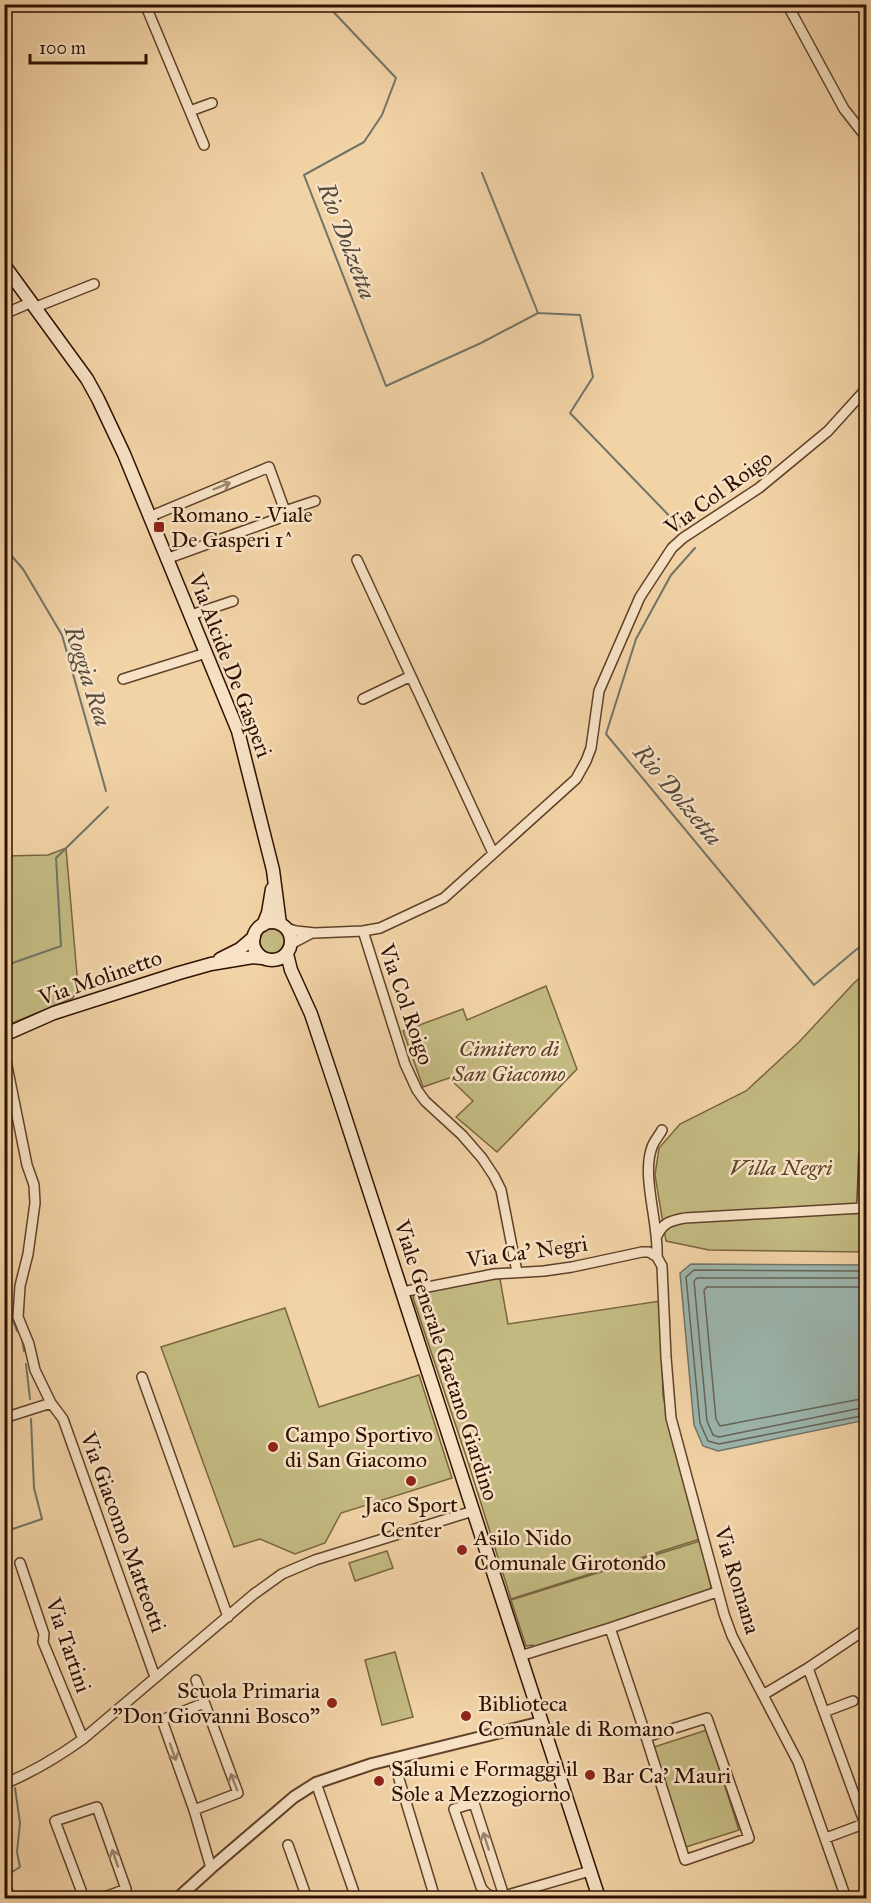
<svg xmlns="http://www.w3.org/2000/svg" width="871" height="1903" viewBox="0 0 871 1903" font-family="'IM FELL Great Primer',serif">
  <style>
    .green { fill: #c3ba81; stroke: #796540; stroke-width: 1.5 }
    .water { fill: #9cb6ae; stroke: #707468; stroke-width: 1.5 }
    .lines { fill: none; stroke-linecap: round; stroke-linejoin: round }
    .shore { stroke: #666357; stroke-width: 1.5 }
    .stream { stroke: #707468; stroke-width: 2 }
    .minor-casing { stroke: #60412a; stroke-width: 12 }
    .tertiary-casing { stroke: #60412a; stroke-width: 14 }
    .secondary-casing { stroke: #2f1000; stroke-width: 15 }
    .minor { stroke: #f7e2c5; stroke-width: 9 }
    .tertiary { stroke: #f7e2c5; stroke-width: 10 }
    .secondary { stroke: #f7e2c5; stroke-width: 12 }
    .oneway { stroke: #9d846c }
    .poi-dot { fill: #8f2418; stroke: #f7e2c5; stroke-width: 2 }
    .labels { text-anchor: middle; stroke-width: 5; stroke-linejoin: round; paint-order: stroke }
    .street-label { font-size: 22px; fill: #2f1000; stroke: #f7e2c5 }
    .poi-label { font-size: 22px; fill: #2f1000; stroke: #f7e2c5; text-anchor: start }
    .park-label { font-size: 22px; font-style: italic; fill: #5b4327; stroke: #f7e2c5 }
    .water-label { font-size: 24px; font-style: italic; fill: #554a3d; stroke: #f7e2c5 }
  </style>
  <rect width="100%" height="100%" fill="#f2d3a6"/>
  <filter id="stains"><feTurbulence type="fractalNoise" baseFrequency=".00333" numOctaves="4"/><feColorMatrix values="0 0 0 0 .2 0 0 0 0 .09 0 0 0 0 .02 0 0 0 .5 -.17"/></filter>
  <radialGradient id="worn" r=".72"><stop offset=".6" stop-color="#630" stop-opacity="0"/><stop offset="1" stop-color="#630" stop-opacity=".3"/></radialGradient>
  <path class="green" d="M66,848L78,986L73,998L5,1026V856L48,855Z
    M260 941a12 12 0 1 1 24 0a12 12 0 1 1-24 0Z
    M866,972V1252L709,1250L666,1241L655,1175L659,1148L680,1124L746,1091L799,1042L854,983Z
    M546,986L577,1069L497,1152L456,1117L473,1101L449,1078L423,1087L403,1031L463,1009L467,1020Z
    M497,1278L500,1279L508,1324L660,1301L663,1396L700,1539L511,1599L468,1462L413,1298L414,1294Z
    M285,1308L319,1407L419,1375L452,1478L341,1513L325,1543L295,1554L260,1539L234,1547L161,1347Z
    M700,1541L711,1587L708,1591L534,1648L533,1645L526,1646L511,1600Z
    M387,1551L393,1568L355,1581L349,1563Z
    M395,1652L413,1717L382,1725L365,1660Z
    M707,1730L739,1830L686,1847L654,1747Z"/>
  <path class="water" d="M691,1264L866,1265V1420L718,1451L703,1446L694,1425L680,1273Z"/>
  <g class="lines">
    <path class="shore" d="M866,1271L694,1270L686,1277L700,1423L708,1441L719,1444L866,1415
      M866,1278H697L694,1281L707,1421L713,1435L719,1437L866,1407
      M866,1287H707L704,1290L716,1419L720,1426L866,1398"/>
    <path class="stream" d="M326,4L396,78L382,115L364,142L304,175L386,386L481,343L538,313
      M482,173L538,313L580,315L593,377L570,413L680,527
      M4,547L23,569L62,635L106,791
      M695,548L671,575L636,639L606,734L814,985L857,949L866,943
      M4,966L61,946L56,858L108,807
      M4,1297L17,1331
      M22,1338L24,1351
      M26,1364L30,1399
      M4,1532L42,1519L34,1488L31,1419
      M14,1898L9,1874L20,1867L17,1852L20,1823L15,1788"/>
    <defs>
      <path id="minor" d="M145,4L204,145
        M787,4L844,109L866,137
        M4,8L13,4
        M190,111L212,103
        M36,307L94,284
        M4,314L32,302
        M285,511L315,501
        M149,517L269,467L285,511V516L166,559
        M357,560L493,853
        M191,615L233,601
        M123,679L206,653
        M363,699L411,676
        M286,928L296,931L315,933L363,931L380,928L444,898L576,779L586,761L591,748L599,691L640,597L672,548L683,538L759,488L828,431L866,389
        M363,931L405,1064L417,1090L425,1101L462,1135L482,1158L494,1176L501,1190L517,1272
        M291,944L310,934
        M4,1051L27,1165L34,1185L35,1203L28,1254L20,1286L18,1317L29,1344L35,1370L51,1403L63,1419L155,1677
        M657,1236C663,1222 671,1221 685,1218L862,1208L864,1154L866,1144
        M657,1257C659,1223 641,1176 652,1147C654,1141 659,1136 662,1130
        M402,1292L494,1274L544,1271L572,1267L642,1252H649L657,1257L662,1266L666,1357L671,1418L724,1614L732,1636L798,1762L846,1898
        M142,1377L228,1617
        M4,1418L51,1403
        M20,1563L44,1634L43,1642L83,1739
        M610,1628L645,1733L646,1737L685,1860L749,1838L707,1718L646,1737
        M520,1656L610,1628L717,1592
        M808,1668L865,1824
        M763,1695L808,1668L866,1629
        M204,1703L162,1720L194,1810L211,1868
        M824,1712L853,1701
        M393,1759L435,1898
        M316,1783L356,1898
        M4,1784C33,1772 58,1757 83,1739L254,1594L282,1574L315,1560L473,1511
        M194,1810L238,1793L196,1680
        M826,1838L866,1823
        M288,1845L307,1898
        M504,1896L474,1803L454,1809L481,1887C487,1897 494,1897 504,1896L590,1871
        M84,1898L55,1821L97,1807L126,1889L102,1898"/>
      <path id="tertiary" d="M178,1898L211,1868L294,1797L316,1783L372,1764L542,1722"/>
      <path id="secondary" d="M4,265L87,379L98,399L124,454L238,731L273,870L280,924
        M253 941a19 19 0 1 1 38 0a19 19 0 1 1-38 0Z
        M263,925L268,913L272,889
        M287,954L291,970L311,1014L337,1092L599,1898
        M220,959L240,949L254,937
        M4,1035L54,1013L179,973L211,964L253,957L262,958"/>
    </defs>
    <use href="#minor" class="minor-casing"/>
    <use href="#tertiary" class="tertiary-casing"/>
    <use href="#secondary" class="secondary-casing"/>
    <use href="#minor" class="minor"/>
    <use href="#tertiary" class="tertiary"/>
    <use href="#secondary" class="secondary"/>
  </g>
  <defs><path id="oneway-shaft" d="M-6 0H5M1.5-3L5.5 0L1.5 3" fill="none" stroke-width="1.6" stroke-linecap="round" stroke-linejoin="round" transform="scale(1.5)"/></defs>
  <g class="oneway">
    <use href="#oneway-shaft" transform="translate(222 486) rotate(-22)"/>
    <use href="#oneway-shaft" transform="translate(173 1752) rotate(70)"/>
    <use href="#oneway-shaft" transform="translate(234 1782) rotate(-111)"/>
    <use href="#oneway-shaft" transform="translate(486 1841) rotate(-108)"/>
    <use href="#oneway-shaft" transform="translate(115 1858) rotate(-109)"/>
  </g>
  <g class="poi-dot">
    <rect x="153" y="521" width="12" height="12" rx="3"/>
    <circle cx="273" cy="1447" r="6"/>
    <circle cx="411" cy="1481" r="6"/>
    <circle cx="462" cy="1550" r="6"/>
    <circle cx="332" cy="1703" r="6"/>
    <circle cx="466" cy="1716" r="6"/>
    <circle cx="590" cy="1775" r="6"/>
    <circle cx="379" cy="1781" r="6"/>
  </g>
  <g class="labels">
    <g class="street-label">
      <text transform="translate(718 492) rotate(-36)" y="8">Via Col Roigo</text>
      <text transform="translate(231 665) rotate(69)" y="8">Via Alcide De Gasperi</text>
      <text transform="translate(100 977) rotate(-19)" y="8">Via Molinetto</text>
      <text transform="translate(407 1004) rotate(71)" y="8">Via Col Roigo</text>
      <text transform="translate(527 1251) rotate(-8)" y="8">Via Ca' Negri</text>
      <text transform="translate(447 1360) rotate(72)" y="8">Viale Generale Gaetano Giardino</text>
      <text transform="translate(124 1532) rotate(70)" y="8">Via Giacomo Matteotti</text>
      <text transform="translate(738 1580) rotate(73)" y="8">Via Romana</text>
      <text transform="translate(69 1645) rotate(71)" y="8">Via Tartini</text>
    </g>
    <g class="poi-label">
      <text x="171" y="522">Romano - Viale<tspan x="171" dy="25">De Gasperi 1^</tspan></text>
      <text x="285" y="1442">Campo Sportivo<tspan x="285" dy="25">di San Giacomo</tspan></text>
      <text x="411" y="1512" text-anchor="middle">Jaco Sport<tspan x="411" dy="25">Center</tspan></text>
      <text x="474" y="1545">Asilo Nido<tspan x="474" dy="25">Comunale Girotondo</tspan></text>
      <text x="320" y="1698" text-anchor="end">Scuola Primaria<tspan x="320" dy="25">"Don Giovanni Bosco"</tspan></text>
      <text x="478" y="1711">Biblioteca<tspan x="478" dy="25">Comunale di Romano</tspan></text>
      <text x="391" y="1776">Salumi e Formaggi il<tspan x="391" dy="25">Sole a Mezzogiorno</tspan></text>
      <text x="602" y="1783">Bar Ca' Mauri</text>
    </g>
    <g class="park-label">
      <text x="509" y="1056">Cimitero di<tspan x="509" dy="25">San Giacomo</tspan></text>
      <text x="781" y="1175">Villa Negri</text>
    </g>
    <g class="water-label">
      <text transform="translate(347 241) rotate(69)" y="8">Rio Dolzetta</text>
      <text transform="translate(88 676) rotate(72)" y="8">Roggia Rea</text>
      <text transform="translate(678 795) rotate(50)" y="8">Rio Dolzetta</text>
    </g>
  </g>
  <rect width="871" height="1903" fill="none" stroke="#f2d3a6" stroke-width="24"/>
  <rect x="6" y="6" width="859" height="1891" fill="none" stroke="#2f1000" stroke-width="3"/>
  <rect x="12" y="12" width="847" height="1879" fill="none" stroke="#2f1000" stroke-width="1.5"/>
  <path d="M30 54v9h116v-9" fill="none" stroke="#2f1000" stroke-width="3"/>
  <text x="39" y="54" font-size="18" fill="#2f1000" stroke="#f7e2c5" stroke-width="4.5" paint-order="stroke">100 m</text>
  <rect width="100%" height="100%" filter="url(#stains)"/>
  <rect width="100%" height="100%" fill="url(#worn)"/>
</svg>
